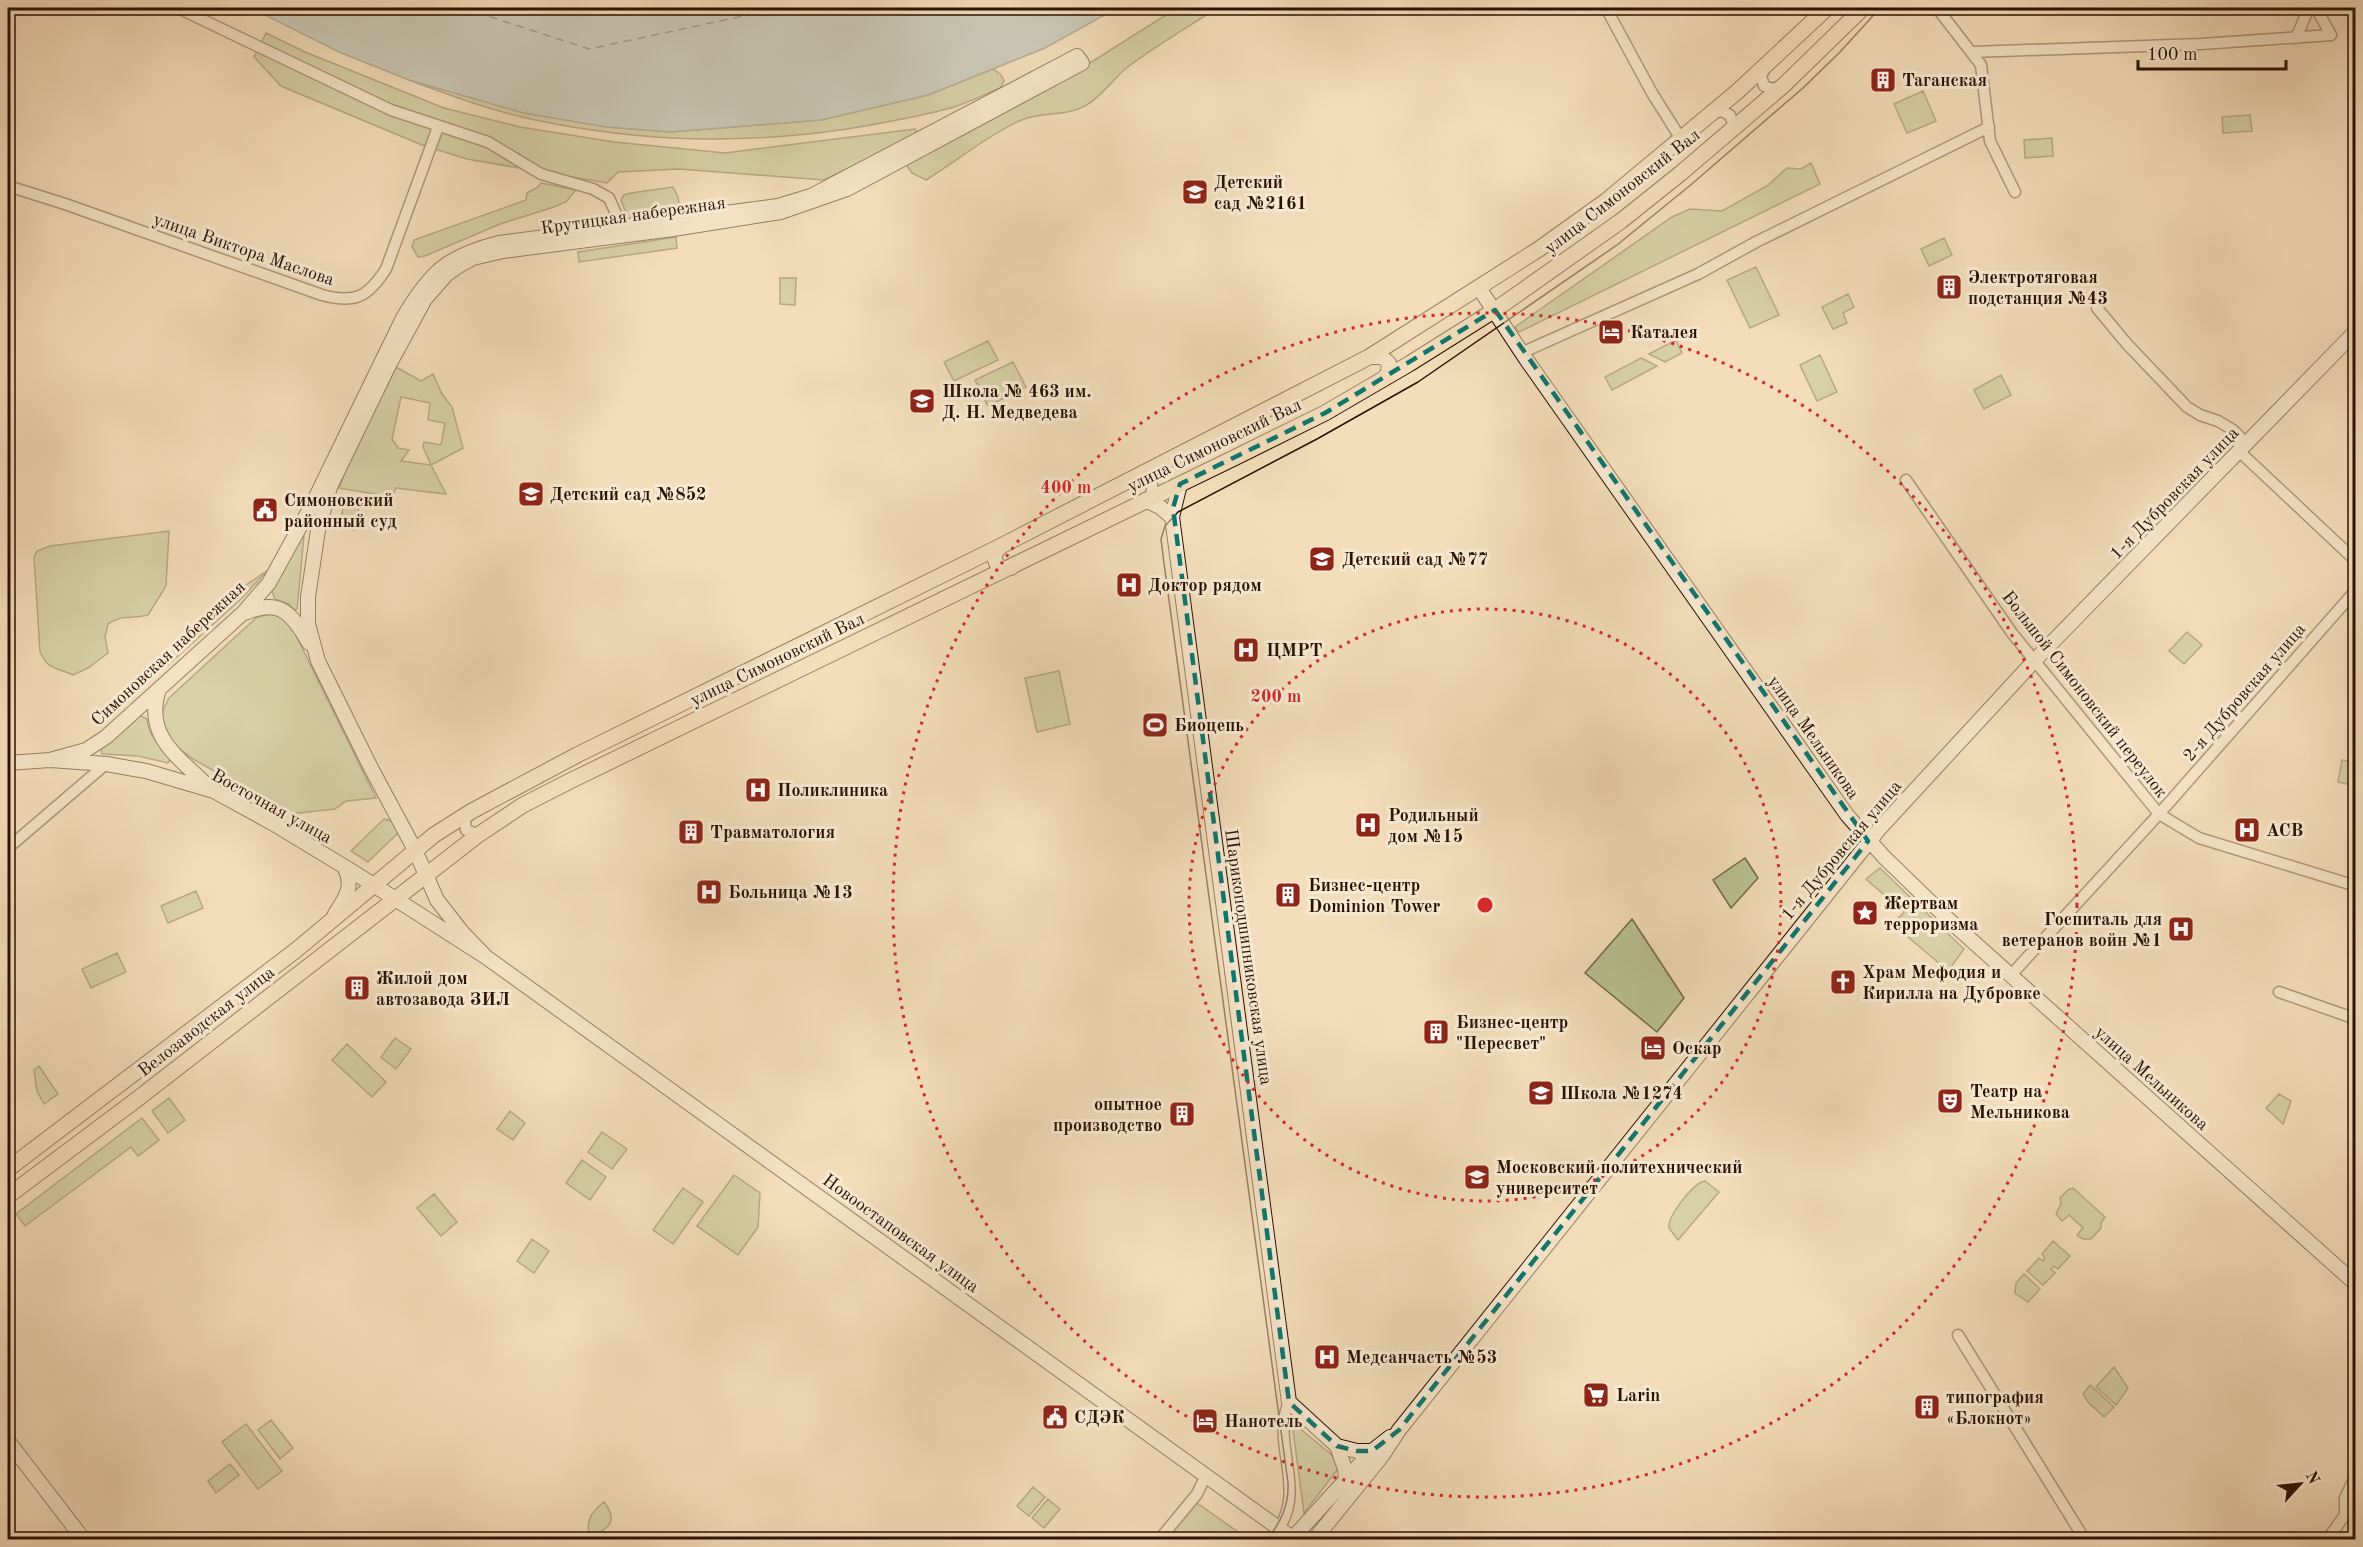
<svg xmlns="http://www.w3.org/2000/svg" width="2363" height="1547" viewBox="0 0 2363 1547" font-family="'Old Standard TT',serif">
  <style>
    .green { fill: #b9c191; stroke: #726948; stroke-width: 1.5; fill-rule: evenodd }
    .water { fill: #a1b8bb; stroke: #727570; stroke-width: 1.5 }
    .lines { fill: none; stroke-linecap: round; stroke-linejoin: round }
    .ferry { stroke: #544b41; stroke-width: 1.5; stroke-dasharray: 8 6; stroke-linecap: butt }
    .street-casing { stroke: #5d442e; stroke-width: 13 }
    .secondary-casing { stroke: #2b1100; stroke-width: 16 }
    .primary-casing { stroke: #2b1100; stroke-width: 17 }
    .street { stroke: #f7e9d2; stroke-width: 10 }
    .secondary { stroke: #f7e9d2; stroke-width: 14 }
    .primary { stroke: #f3ddba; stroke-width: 15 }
    .tram { stroke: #2b1100; stroke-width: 1.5 }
    .marked { fill: none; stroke: #0f766e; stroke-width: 4.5; stroke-dasharray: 12 8; stroke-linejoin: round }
    .ring { fill: none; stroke: #d62828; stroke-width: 3; stroke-dasharray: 3 6 }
    .labels { text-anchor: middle; stroke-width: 6; stroke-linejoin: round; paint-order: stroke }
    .poi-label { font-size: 18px; font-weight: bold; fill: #2b1100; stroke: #f7e9d2; text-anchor: start }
    .street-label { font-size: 18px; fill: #2b1100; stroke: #f7e9d2 }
    .centre { fill: #d62828; stroke: #f7e9d2; stroke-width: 3 }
    .ring-label { font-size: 18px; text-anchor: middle; font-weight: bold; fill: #d62828; stroke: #f7e9d2; stroke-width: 6; stroke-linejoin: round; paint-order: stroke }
  </style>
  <rect width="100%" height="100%" fill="#f3ddba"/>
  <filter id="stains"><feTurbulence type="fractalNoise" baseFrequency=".00333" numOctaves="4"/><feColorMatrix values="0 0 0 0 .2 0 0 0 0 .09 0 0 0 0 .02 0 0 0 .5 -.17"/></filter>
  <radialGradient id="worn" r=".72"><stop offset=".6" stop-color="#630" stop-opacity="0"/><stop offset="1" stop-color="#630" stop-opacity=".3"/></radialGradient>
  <path class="green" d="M1177,8H1217C1188,27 1157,45 1129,66C1113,78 1103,96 1085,106C1065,117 1040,111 1019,121C985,137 957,161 926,180L912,173L905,163L1093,61Z
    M266,33L305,52L444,108L520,127L614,142L725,153L915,129L917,132L915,135L824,180L679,169L618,172L607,183L467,159L422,145L281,86L254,57Z
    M993,69L1001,75L1004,81L1000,88C985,94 970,102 954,107C919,117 883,123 847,129C738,145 642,142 535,120C491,111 450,95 409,80L524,113L607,127L670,132L821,120L928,95Z
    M1923,91L1936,121L1907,133L1894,104Z
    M2250,115L2252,131L2223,133L2222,117Z
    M2052,138L2053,156L2025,158L2024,140Z
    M1811,163L1820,184L1519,332L1515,327L1672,217L1690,209L1722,211L1767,186L1787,168L1801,169Z
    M541,183L576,190L566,202L554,207L500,224L425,256L418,257L412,247L414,240L526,200L527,193L538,187Z
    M673,187L678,197L681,214L640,218L631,216L625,210L621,200L624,195L631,193Z
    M676,237L677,248L579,262L578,252Z
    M1944,238L1952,255L1929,266L1921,249Z
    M1756,267L1779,315L1750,328L1727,280Z
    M780,278H796L795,305L780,304Z
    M1848,294L1854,307L1843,313L1847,323L1833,329L1822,307Z
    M1676,340L1682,353L1665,362L1649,354Z
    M988,341L998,360L954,381L944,362Z
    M1820,355L1837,392L1817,401L1800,365Z
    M1641,358L1657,366L1612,390L1605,377Z
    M1013,362L1026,387L988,406L975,380Z
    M396,367L421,381L433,374L442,394L452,407L463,448L431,465L446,494L396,488L392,497L339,488L349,461ZM401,397L430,403L428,420L445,423L441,445L424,442L423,447L431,465L401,461L409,450L398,448L392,439Z
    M2001,375L2011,395L1984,409L1974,390Z
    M344,500L360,502L355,530L340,528Z
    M169,531L166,586L148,615C130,620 125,613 108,624L105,637L108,653L88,668L73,675C56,667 49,671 40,652L34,557L37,551L50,546Z
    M300,534L304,536L297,609L294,610L289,604L275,599L271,589Z
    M268,570L241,599L168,665L166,663L198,630L208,611Z
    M272,613L288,619L376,798L346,801L335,809L290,814L193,759L171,742L161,721L163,710L169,698L256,618Z
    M2187,632L2202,645L2184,664L2169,651Z
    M1059,671L1070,724L1037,732L1025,678Z
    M139,715L147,719C148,736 160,746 172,757L168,763L138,756L102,754L101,749Z
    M2342,760L2355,762V786L2338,782Z
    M384,819L392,821L398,833L368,862L351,851Z
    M1745,858L1758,878L1731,908L1713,880Z
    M1880,868L1964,949L1948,971L1901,931H1894L1890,928L1904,912L1866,879Z
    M196,891L203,908L168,923L161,906Z
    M1632,919L1684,998L1657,1032L1585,973Z
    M117,953L126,972L91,988L82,969Z
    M395,1038L411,1049L396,1069L381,1057Z
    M347,1044L386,1082L372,1097L332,1060Z
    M39,1066L58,1094L44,1104L37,1091L34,1070Z
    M2279,1094L2291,1101L2283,1124L2266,1108Z
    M169,1098L185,1120L168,1133L152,1111Z
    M510,1111L525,1123L513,1140L497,1129Z
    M142,1118L159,1140L138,1156L131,1147L25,1226L16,1214Z
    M602,1132L627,1149L612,1169L588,1152Z
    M582,1160L606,1177L590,1200L566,1183Z
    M734,1175L760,1193L758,1227L738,1255L697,1226Z
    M1705,1181L1719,1192L1678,1240L1669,1228C1667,1217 1693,1183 1705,1181Z
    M683,1188L703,1202L673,1244L653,1230Z
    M2073,1188L2105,1217L2101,1223V1228L2091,1239H2083L2077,1235L2083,1228L2069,1215L2062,1221L2056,1214L2061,1204L2060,1198L2068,1190Z
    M434,1194L457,1222L441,1236L417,1208Z
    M532,1239L549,1251L534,1273L517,1261Z
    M2053,1241L2070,1256L2058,1269L2054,1266L2051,1269L2055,1273L2043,1285L2027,1271L2039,1258L2043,1261L2045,1258L2042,1254Z
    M2024,1274L2040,1289L2028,1302L2015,1293L2016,1283Z
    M2114,1367L2128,1388L2116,1405L2096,1387Z
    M2090,1385L2114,1407L2104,1417L2088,1402L2083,1394Z
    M271,1420L293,1448L280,1459L258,1430Z
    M1292,1422L1333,1456L1338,1469L1304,1513Z
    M246,1424L282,1471L258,1489L222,1442Z
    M230,1464L239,1475L216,1493L208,1481Z
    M1033,1487L1045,1497L1029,1516L1017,1506Z
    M1048,1499L1060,1509L1044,1528L1032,1518Z
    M604,1502C619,1521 609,1529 590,1537C585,1521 591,1512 604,1502Z
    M1197,1503L1248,1539L1165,1540Z"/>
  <path class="water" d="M251,8H1117L1045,48L928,95L821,120L670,132L607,127L524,113L409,80L339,52Z"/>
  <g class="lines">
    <path class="ferry" d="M463,8L589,49L748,15L770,8"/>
    <defs>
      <path id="street" d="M178,8L391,110L488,142L541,174L593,189L609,198L621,225
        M1606,8L1652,93L1681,139
        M1937,8L1981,65L1990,141L2015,192
        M2296,38L2309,8
        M1972,52L2201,44L2331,35L2316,8
        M1765,68L1761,76L1764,86L1773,89L1781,86
        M1711,114L1721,111L1730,115L1733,124L1730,131
        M8,186L65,204L322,295C355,304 368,297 386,269L438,127
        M2097,308L2127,344L2187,407L2200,415L2218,421L2233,430L2247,444
        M1521,353L1698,274L1756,242L1989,127
        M2240,452L2356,561
        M1135,478H1145L1152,484V493L1145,500
        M1906,480L2012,633L2159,814L2199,838L2356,886
        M470,813L465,820L466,830L474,833L482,832
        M8,848L106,764
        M2011,975L2159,814L2356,590
        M2279,992L2356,1019
        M1958,1335L2085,1540
        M1279,1528C1306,1488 1271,1443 1289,1402
        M1159,1540L1197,1494L1206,1475
        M2327,1540L2345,1515V1498L2356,1475"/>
      <path id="secondary" d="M1479,288L1526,359L1847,815L1883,856L1950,921L2356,1284
        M1369,357H1382L1389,363L1388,373L1383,379
        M1180,484L1172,517L1289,1402L1337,1446L1345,1469L1346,1479
        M1145,500L1160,507L1172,517
        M1001,546L994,555L996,563L1001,568H1011
        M245,613C280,597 293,615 309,643
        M159,689C143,737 180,758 210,788
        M50,760L86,750L106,737L243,613L269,583L313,503L403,318C430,272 447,256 499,243L778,206L811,196L1077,56L1082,63L847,189L781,212L673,229L503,251L473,258L460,265L447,274L425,299L388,367L330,487L318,530L308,597V624L318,661L371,768L415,850L437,900L462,932L486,957
        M8,763L50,760L106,764L146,771L214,791L274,824L350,870L486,957L1295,1540
        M335,914C345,899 355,885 344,867
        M8,1441L84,1540
        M1337,1446L1357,1451H1372
        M1291,1540L1372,1451L1390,1437
        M1314,1540L1382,1456L1399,1430L1880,828L2035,660L2356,331"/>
      <path id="primary" d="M8,1169L295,951L434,835L472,811L577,755L1001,546L1369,357L1539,249L1606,201L1738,91L1827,8
        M8,1196L136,1100L478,835L523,805L570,781L1236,457L1325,413L1409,364L1495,310L1621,221L1681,173L1785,84L1863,8"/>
    </defs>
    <use href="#street" class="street-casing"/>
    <use href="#secondary" class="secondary-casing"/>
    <use href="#primary" class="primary-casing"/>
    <use href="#street" class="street"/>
    <use href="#secondary" class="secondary"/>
    <use href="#primary" class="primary"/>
    <path class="tram" d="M1267,1540C1281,1521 1289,1506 1288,1483L1164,563L1161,539L1165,526L1178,512L1317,439L1418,382L1617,245L1693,183L1803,88L1840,52L1880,8"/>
  </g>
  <path d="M0 0H2363V1547H0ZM1495,310L1868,841L1399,1430L1372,1451H1357L1337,1446L1289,1402L1173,508L1180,484L1325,413Z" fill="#f3ddba" fill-opacity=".55" fill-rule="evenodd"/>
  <path class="marked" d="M1495,310L1868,841L1399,1430L1372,1451H1357L1337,1446L1289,1402L1173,508L1180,484L1325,413Z"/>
  <g class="ring">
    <circle cx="1485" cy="905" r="296"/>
    <circle cx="1485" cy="905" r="592"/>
  </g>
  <defs>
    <symbol id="building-square" viewBox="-11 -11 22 22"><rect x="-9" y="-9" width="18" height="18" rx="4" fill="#8f2418" stroke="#f7e9d2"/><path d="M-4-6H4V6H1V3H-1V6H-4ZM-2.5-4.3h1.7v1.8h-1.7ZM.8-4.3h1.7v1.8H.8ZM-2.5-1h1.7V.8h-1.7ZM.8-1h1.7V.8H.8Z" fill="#fff"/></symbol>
    <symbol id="school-square" viewBox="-11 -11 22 22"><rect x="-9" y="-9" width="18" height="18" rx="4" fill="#8f2418" stroke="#f7e9d2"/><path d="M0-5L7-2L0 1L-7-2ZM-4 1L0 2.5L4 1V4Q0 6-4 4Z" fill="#fff"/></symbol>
    <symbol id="hotel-square" viewBox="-11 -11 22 22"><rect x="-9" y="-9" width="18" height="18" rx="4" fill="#8f2418" stroke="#f7e9d2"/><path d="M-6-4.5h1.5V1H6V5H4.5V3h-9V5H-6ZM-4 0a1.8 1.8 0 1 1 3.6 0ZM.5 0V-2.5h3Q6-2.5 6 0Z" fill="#fff"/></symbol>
    <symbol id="civic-square" viewBox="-11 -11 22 22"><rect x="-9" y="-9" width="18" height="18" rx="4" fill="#8f2418" stroke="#f7e9d2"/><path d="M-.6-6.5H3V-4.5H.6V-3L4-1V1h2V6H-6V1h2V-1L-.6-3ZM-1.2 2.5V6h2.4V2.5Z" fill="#fff"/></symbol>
    <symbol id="hospital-square" viewBox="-11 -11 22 22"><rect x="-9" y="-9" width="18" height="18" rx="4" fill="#8f2418" stroke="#f7e9d2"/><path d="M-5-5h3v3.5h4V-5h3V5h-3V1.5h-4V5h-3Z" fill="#fff"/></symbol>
    <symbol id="stadium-square" viewBox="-11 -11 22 22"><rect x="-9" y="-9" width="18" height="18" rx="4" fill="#8f2418" stroke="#f7e9d2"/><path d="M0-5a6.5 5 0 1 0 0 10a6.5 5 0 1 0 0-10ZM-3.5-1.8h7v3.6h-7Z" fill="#fff"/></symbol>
    <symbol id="sight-square" viewBox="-11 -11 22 22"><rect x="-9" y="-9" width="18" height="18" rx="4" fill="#8f2418" stroke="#f7e9d2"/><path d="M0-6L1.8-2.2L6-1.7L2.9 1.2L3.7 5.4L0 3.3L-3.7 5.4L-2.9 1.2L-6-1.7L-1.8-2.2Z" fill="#fff"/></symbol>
    <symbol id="church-square" viewBox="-11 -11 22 22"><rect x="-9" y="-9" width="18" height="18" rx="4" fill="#8f2418" stroke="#f7e9d2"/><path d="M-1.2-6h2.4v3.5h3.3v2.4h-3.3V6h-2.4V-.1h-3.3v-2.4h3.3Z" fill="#fff"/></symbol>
    <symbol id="theatre-square" viewBox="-11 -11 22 22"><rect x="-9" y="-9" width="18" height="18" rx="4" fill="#8f2418" stroke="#f7e9d2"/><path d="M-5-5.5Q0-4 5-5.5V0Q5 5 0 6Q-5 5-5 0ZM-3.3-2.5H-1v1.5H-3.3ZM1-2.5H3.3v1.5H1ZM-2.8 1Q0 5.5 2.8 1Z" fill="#fff"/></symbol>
    <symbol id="university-square" viewBox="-11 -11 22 22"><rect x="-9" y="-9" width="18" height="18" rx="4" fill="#8f2418" stroke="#f7e9d2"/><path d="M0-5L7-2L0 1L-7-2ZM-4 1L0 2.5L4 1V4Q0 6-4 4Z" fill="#fff"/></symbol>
    <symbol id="supermarket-square" viewBox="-11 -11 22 22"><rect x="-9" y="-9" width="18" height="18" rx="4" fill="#8f2418" stroke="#f7e9d2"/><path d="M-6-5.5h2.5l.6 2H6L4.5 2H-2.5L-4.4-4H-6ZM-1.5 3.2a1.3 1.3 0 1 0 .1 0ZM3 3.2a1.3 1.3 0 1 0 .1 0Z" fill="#fff"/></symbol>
  </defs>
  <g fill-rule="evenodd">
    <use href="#building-square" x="1868" y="65" width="30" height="30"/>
    <use href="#school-square" x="1180" y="177" width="30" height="30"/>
    <use href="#building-square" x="1934" y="272" width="30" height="30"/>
    <use href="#hotel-square" x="1596" y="317" width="30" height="30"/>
    <use href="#school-square" x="907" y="386" width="30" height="30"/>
    <use href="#school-square" x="516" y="479" width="30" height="30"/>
    <use href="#civic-square" x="250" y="495" width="30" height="30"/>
    <use href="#school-square" x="1307" y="544" width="30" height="30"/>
    <use href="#hospital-square" x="1114" y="570" width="30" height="30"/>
    <use href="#hospital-square" x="1231" y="635" width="30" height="30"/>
    <use href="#stadium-square" x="1140" y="710" width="30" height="30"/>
    <use href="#hospital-square" x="743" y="775" width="30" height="30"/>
    <use href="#hospital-square" x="1353" y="810" width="30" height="30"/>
    <use href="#hospital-square" x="2232" y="815" width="30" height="30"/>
    <use href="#building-square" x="676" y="817" width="30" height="30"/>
    <use href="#hospital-square" x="694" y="877" width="30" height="30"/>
    <use href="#building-square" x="1273" y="880" width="30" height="30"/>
    <use href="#sight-square" x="1850" y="898" width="30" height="30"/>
    <use href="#hospital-square" x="2166" y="914" width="30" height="30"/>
    <use href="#church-square" x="1828" y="967" width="30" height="30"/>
    <use href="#building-square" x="342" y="973" width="30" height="30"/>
    <use href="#building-square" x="1421" y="1017" width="30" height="30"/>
    <use href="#hotel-square" x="1638" y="1033" width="30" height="30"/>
    <use href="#school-square" x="1526" y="1078" width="30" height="30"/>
    <use href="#theatre-square" x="1935" y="1086" width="30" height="30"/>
    <use href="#building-square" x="1167" y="1099" width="30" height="30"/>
    <use href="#university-square" x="1462" y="1162" width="30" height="30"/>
    <use href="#hospital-square" x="1312" y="1342" width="30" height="30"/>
    <use href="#supermarket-square" x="1581" y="1380" width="30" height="30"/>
    <use href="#building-square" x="1912" y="1392" width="30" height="30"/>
    <use href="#civic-square" x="1040" y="1402" width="30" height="30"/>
    <use href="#hotel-square" x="1190" y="1406" width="30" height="30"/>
  </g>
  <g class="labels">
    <g class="poi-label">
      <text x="1902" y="86">Таганская</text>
      <text x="1214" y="188">Детский<tspan x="1214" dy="21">сад №2161</tspan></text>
      <text x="1968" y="283">Электротяговая<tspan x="1968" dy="21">подстанция №43</tspan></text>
      <text x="1630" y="338">Каталея</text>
      <text x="942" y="397">Школа № 463 им.<tspan x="942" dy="21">Д. Н. Медведева</tspan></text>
      <text x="550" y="500">Детский сад №852</text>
      <text x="284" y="506">Симоновский<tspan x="284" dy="21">районный суд</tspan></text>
      <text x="1342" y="565">Детский сад №77</text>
      <text x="1148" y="591">Доктор рядом</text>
      <text x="1266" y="656">ЦМРТ</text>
      <text x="1174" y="731">Биоцепь</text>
      <text x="777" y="796">Поликлиника</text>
      <text x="1388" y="821">Родильный<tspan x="1388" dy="21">дом №15</tspan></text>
      <text x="2266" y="836">АСВ</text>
      <text x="710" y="838">Травматология</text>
      <text x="1308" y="891">Бизнес-центр<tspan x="1308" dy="21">Dominion Tower</tspan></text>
      <text x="728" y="898">Больница №13</text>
      <text x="1884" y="909">Жертвам<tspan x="1884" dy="21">терроризма</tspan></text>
      <text x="2162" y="925" text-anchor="end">Госпиталь для<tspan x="2162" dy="21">ветеранов войн №1</tspan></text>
      <text x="1862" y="978">Храм Мефодия и<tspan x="1862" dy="21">Кирилла на Дубровке</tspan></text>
      <text x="376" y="984">Жилой дом<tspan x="376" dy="21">автозавода ЗИЛ</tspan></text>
      <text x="1456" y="1028">Бизнес-центр<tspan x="1456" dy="21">"Пересвет"</tspan></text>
      <text x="1672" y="1054">Оскар</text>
      <text x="1970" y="1097">Театр на<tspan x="1970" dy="21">Мельникова</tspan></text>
      <text x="1560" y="1099">Школа №1274</text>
      <text x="1162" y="1110" text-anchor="end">опытное<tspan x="1162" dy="21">производство</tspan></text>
      <text x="1496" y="1173">Московский политехнический<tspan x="1496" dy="21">университет</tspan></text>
      <text x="1346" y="1363">Медсанчасть №53</text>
      <text x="1616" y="1401">Larin</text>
      <text x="1946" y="1403">типография<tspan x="1946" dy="21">«Блокнот»</tspan></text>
      <text x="1074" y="1423">СДЭК</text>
      <text x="1224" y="1427">Нанотель</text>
    </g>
    <g class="street-label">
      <text transform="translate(1622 191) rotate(-38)" y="6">улица Симоновский Вал</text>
      <text transform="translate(633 215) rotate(-8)" y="6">Крутицкая набережная</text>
      <text transform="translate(244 249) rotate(19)" y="6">улица Виктора Маслова</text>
      <text transform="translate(1214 445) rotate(-26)" y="6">улица Симоновский Вал</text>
      <text transform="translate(2174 493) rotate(-46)" y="6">1-я Дубровская улица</text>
      <text transform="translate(168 653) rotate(-43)" y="6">Симоновская набережная</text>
      <text transform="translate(777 659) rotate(-26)" y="6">улица Симоновский Вал</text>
      <text transform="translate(2244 692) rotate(-49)" y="6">2-я Дубровская улица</text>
      <text transform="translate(2085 694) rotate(52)" y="6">Большой Симоновский переулок</text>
      <text transform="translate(1814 737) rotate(55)" y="6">улица Мельникова</text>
      <text transform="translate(272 806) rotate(29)" y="6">Восточная улица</text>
      <text transform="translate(1841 850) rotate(-50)" y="6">1-я Дубровская улица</text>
      <text transform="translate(1249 957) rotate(82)" y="6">Шарикоподшипниковская улица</text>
      <text transform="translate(206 1021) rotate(-38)" y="6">Велозаводская улица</text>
      <text transform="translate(2152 1078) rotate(42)" y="6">улица Мельникова</text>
      <text transform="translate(901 1233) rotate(36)" y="6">Новоостаповская улица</text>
    </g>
  </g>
  <circle cx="1485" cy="905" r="9" class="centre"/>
  <g class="ring-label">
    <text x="1066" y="493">400 m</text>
    <text x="1276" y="702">200 m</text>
  </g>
  <rect width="2363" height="1547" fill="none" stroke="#f3ddba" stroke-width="30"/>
  <rect x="9" y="9" width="2345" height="1529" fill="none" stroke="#2b1100" stroke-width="3"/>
  <rect x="15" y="15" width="2333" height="1517" fill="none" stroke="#2b1100" stroke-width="1.5"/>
  <g transform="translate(2300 1484) rotate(63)" stroke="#f7e9d2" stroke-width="4.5" paint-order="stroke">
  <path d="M0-4.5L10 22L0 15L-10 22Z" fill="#2b1100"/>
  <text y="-9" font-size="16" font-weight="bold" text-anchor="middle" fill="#2b1100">N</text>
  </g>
  <path d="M2138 60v9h148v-9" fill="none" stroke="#2b1100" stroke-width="3"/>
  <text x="2147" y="60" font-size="18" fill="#2b1100" stroke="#f7e9d2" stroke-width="4.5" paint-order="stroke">100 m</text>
  <rect width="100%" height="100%" filter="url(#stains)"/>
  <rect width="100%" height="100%" fill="url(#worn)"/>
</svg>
